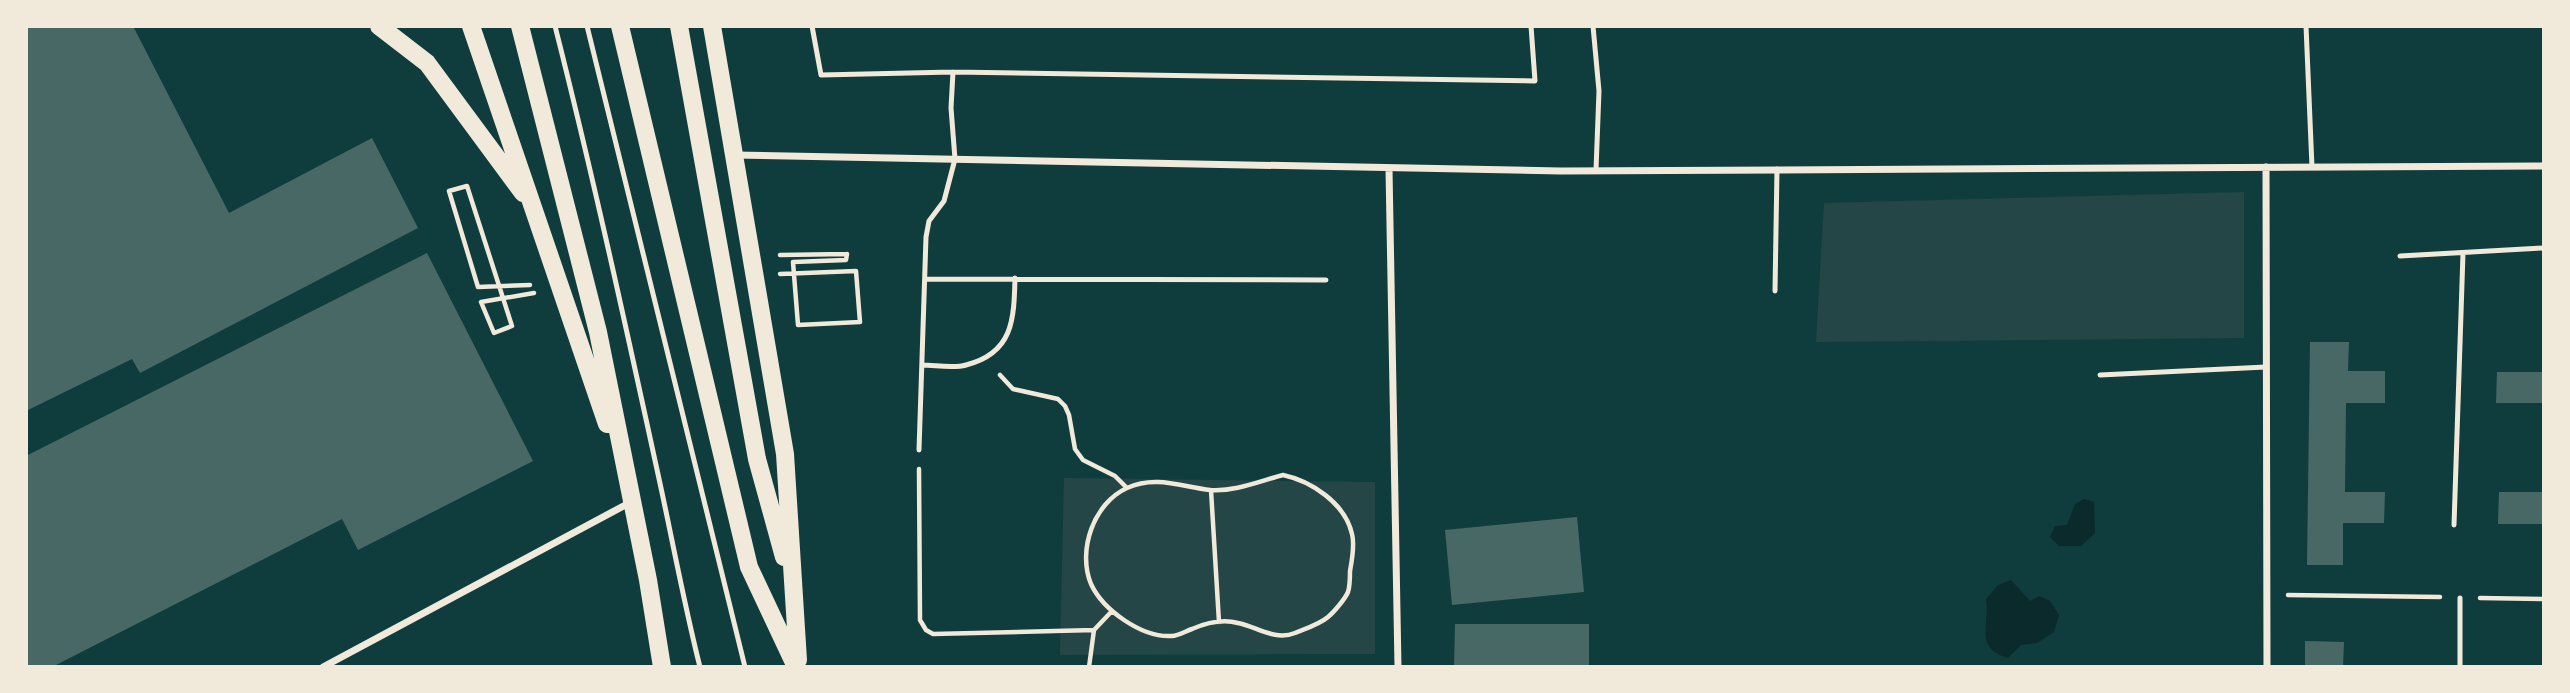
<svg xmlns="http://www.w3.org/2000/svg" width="2570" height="693" viewBox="0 0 2570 693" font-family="Commissioner,sans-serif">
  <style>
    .green { fill: #244646 }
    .water { fill: #0a2a2b }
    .building { fill: #486865 }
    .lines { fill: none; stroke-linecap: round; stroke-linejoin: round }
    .path { stroke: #f1e9da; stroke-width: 4.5 }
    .service { stroke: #f1e9da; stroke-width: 5 }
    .minor { stroke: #f1e9da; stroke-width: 7 }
    .primary { stroke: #f1e9da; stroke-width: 18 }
  </style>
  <rect width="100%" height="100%" fill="#0f3d3e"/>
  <path class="green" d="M2244,192V338L1816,342L1824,203Z
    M1064,478L1375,482V654L1060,655Z"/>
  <path class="water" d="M2084,499L2094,502L2095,533L2081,546H2059L2050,537L2055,526L2067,525L2075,504Z
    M2011,580L2030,601L2039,596L2050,601L2059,615L2054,632L2037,643L2021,645L2008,658C1974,648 1990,626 1986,599L1998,585Z"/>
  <path class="building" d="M26,26H133L229,213L372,138L418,228L140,373L132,359L26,411Z
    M427,253L533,461L358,550L342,519L52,667H26V456Z
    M2310,342H2349L2348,371H2385V403H2346L2345,492H2385L2384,523H2343V565H2307Z
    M2497,372H2544V403H2496Z
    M2499,492H2544V524H2498Z
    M1577,517L1584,592L1452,605L1445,530Z
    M1455,624H1589V667H1454Z
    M2305,641L2344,642L2343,667H2305Z"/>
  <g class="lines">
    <path class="path" d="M780,255L847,254
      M780,274L856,271L860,322L798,325L793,262L846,260L847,254
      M530,285L478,287L449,191L467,186L512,326L494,333L481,302L534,293
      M1000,375L1013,389L1058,399L1065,406L1069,415L1075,449L1083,460L1115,476L1127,488
      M919,469L920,620L926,630L933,634L1094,630
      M1283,475C1311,481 1345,503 1352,534C1355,545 1352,560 1350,571C1350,577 1350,586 1348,592C1345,599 1334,612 1328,617C1320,624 1305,629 1295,633C1275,641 1257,627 1238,623C1223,619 1206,623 1192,629C1186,631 1178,636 1172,636C1142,638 1103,610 1091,584C1077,550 1094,503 1127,488C1156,475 1182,487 1210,490C1234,492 1260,481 1283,475Z
      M1211,490L1219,622
      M2288,595L2440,597
      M2480,598L2544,599
      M1089,667L1094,630L1112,611"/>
    <path class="service" d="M555,26C592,172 624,318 656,465C671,532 683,600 700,667
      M587,26L745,667
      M812,26L821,75L953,72L1535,81L1531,26
      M1593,26L1599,91L1596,170
      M2306,26L2312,167
      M2400,256L2544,248
      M925,279L1326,280
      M1775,291L1777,169
      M922,365C935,365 953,369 966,365C1013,353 1014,320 1015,278
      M2100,375L2266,367
      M919,450L926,237L929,221L944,201L955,159L951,108L953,72
      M2454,525L2463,253
      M2460,667V598"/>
    <path class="minor" d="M735,155L1561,171L2544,166
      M2266,167L2267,667
      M1389,169L1398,667
      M323,667L631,502"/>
    <path class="primary" d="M379,26L427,63L523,193
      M471,26L607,424
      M520,26L598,332L648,580L662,667
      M620,26L749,567L796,667
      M679,26L757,459L784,557
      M712,26L785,454L798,660"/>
  </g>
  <rect width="2570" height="693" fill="none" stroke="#f1e9da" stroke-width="56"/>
</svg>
